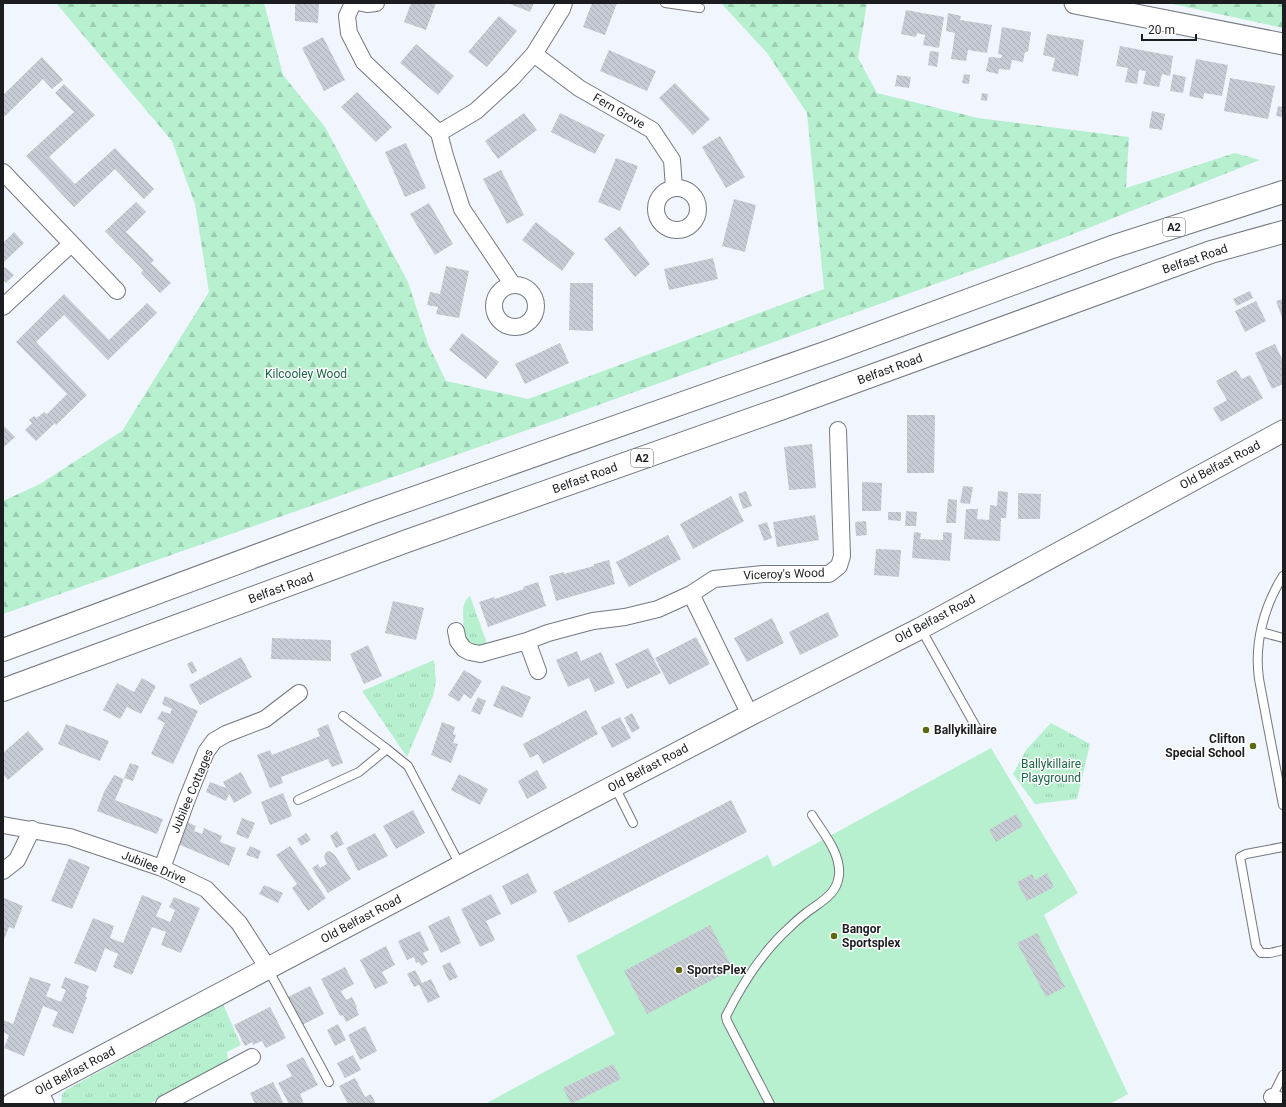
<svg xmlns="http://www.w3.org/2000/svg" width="1286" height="1107" viewBox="0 0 1286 1107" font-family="Roboto,sans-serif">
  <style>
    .grass { fill: url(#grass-tufts) }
    .forest { fill: url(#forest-firs) }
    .pitch { fill: #b7f0cf }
    .building { fill: url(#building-back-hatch) }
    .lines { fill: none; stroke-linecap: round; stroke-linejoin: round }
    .service-casing { stroke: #747880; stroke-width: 10 }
    .minor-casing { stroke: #747880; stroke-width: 18 }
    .tertiary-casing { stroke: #747880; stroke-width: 23 }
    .trunk-casing { stroke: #747880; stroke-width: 24 }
    .service { stroke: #fff; stroke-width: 8 }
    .minor { stroke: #fff; stroke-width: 16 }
    .tertiary { stroke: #fff; stroke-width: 21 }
    .trunk { stroke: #fff; stroke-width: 22 }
    .poi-dot { fill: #5c6910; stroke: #fff; stroke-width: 1.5 }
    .labels { text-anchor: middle; stroke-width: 3; stroke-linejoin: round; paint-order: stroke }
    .shield { fill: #fff; stroke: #5f6163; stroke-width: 1 }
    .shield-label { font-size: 11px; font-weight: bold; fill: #1b1d20 }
    .street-label { font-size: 12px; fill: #1b1d20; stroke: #fff }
    .park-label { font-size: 12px; fill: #1b6745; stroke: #fff }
    .poi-label { font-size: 12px; font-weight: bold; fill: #1b1d20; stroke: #fff; text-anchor: start }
  </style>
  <defs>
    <pattern id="grass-tufts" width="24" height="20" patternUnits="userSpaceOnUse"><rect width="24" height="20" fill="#b7f0cf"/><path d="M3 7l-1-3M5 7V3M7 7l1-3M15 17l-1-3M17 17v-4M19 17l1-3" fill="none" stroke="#9dcdb1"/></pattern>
    <pattern id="forest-firs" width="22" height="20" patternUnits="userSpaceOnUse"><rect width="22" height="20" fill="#b7f0cf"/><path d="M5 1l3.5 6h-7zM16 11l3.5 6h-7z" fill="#9dcdb1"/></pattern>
    <pattern id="building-back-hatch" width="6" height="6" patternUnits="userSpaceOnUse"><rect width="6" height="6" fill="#c7cbd4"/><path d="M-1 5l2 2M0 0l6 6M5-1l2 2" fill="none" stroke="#aaaeb6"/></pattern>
  </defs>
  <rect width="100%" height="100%" fill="#f0f5fe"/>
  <path class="grass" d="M470,596L488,646C477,649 468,645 465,634C464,623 459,604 470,596Z
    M434,660L436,681L433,696L407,757L362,691Z
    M1051,723L1090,744L1077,799L1035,804L1013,774L1026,750Z
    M223,1004L241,1045L227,1052L228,1062L149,1104H61L62,1094L66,1090Z"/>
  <path class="forest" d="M56,3H264L283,75L325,127L408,282L428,344L446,381L528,399L824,289L807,113L767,53L721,3H867L858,58L877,93L978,118L1129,137L1126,188L1235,153L1260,160L1058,240L590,408L3,614V501L40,484L122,431L209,292L195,204L172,141Z
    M1168,3H1283V28Z"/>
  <path class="pitch" d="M991,748L1078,893L1044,915L1128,1094L1110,1104H485L615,1034L576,956L768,855L773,867Z"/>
  <path class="building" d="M295,3H319L318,23L295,21Z
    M411,3H436L426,30L404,22Z
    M508,3H534L530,12Z
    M592,3H617L605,35L583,27Z
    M906,10L944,17L939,48L923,45L925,35L917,33L916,37L901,34Z
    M948,13L961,16L960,20L992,25L987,53L968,50L966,61L951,59L955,33L946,31Z
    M499,16L517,31L487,67L468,52Z
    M1002,27L1031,32L1028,52H1025L1023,62L1012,60L1010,70L999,69L998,74L986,71L989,57L1001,58L1002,55L998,54Z
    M1047,34L1084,40L1078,76L1052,71L1055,58L1043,55Z
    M323,37L345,80L324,91L302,48Z
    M416,44L454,76L438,95L400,63Z
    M1120,46L1173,56L1170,76L1162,74L1159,87L1143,84L1146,71L1139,70L1137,84L1125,82L1128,68L1116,66Z
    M609,50L656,71L647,91L600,71Z
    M930,51L939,52L937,67L928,65Z
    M42,57L63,80L52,89L43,79L4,117L3,95Z
    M1196,59L1228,65L1222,96L1204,93L1203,99L1189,96Z
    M964,74L970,75L969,84L962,83Z
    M1173,74L1186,77L1183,93L1170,91Z
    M897,75L911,77L909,88L895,86Z
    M1230,78L1275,86L1268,119L1224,111Z
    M675,83L710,119L693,135L659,98Z
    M64,84L95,115L49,157L75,184L115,148L154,189L144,199L115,169L74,207L26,156L74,112L55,93Z
    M357,92L392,127L376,142L341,107Z
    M982,93L988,94L987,101L981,100Z
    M1278,106L1283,107V117L1276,116Z
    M1152,111L1165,114L1162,130L1149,128Z
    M524,113L537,130L498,159L485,141Z
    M560,113L605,135L595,154L551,132Z
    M720,136L745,177L726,188L702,147Z
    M406,143L426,188L405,197L385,152Z
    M616,158L638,166L620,211L598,202Z
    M501,170L524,215L507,224L483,179Z
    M734,199L756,205L745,252L722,246Z
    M136,202L146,212L126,232L154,260L151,263L171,283L160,293L141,273L143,270L105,231Z
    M429,203L453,244L435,255L410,214Z
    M536,222L575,253L562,271L522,240Z
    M620,226L650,264L635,277L604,239Z
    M14,232L24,243L3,263V243Z
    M713,258L718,279L669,290L664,269Z
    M446,266L469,271L459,318L436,314L438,307L427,305L430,292L440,294Z
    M5,267L14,275L6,283L3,279V269Z
    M570,283H593V331L569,330Z
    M1250,291L1253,298L1237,306L1233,299Z
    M64,294L109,340L147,303L157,313L108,360L64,315L36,342L87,395L56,425L55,423L36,441L25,430L32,423L29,420L34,416L37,418L44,412L47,414L67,394L16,342Z
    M1283,299V320L1276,301Z
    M1256,301L1266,321L1245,332L1235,311Z
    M462,333L499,362L486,379L449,350Z
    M560,343L569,363L525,384L515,364Z
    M1275,344L1283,361V384L1272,389L1255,353Z
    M1236,370L1242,379L1250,375L1263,398L1221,422L1213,408L1227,400L1216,381Z
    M907,415H935L934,473H907Z
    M3,425L15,437L4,447L3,446Z
    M812,444L816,488L789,490L784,447Z
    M862,482L882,483L881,511H862Z
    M963,486L973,487L970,504L960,503Z
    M746,491L752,506L743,509L738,494Z
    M998,491L1008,492L1006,518H1001L1000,541L964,539L966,509H978L977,519L989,520L990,505L997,506Z
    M1018,493L1041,494L1040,519H1018Z
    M731,496L744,521L693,549L680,524Z
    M948,499L957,500L956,523H946Z
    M906,511L917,512L916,526H905Z
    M888,512H901V521L888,520Z
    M815,515L819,540L777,547L773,522Z
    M866,521L867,535L856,536L855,522Z
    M767,522L772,538L764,541L758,525Z
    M914,532L921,533L920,539L943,540V532L952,533L950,561L912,558Z
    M668,535L681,559L629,587L616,562Z
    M876,549L901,550L899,577L874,575Z
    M609,560L615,584L556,601L549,576L564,572V574L594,566V564Z
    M538,582L546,606L488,627L479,602L494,597L495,599L524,589L523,587Z
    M393,601L424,608L416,640L385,633Z
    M828,612L839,636L800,655L789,632Z
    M772,618L784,643L747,662L734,638Z
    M696,637L710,664L669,685L655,658Z
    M272,638L331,640V661L271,659Z
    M368,645L382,676L364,684L350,654Z
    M648,648L661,673L627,689L615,664Z
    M577,651L581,661L601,652L615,683L595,692L589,678L568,687L556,660Z
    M241,657L252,677L200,705L189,685Z
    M192,661L197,671L192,674L187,664Z
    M464,670L482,681L471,699L464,694L459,702L448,695Z
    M142,678L156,686L141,714L127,707L120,719L103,710L117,683L134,692Z
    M502,685L531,697L522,718L493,706Z
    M165,696L198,711L173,764L151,754L165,723L157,719L162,711L170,714L172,709L162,704Z
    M478,697L486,701L480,715L471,711Z
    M586,710L598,734L543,764L538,754L530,758L523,744Z
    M632,713L640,728L632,733L624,718Z
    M620,717L631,738L612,748L601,727Z
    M442,722L455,727L453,734L456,735L453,743L458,744L451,763L431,755Z
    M66,724L109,741L100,761L58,744Z
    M328,724L343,763L332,767L328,759L281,777L283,783L270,788L257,755L270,750L272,755L320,736L317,729Z
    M28,731L44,749L8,780L3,774V753Z
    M130,763L139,766L133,781L124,778Z
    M537,770L547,788L527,799L518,781Z
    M241,772L252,793L234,803L223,782Z
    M459,774L488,789L480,805L451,790Z
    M114,775L124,779L115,800L163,819L157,834L97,811L104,792Z
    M210,782L226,788L229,794L226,801L206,792Z
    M283,793L292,816L270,825L261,802Z
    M731,800L747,832L569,923L553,892Z
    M413,810L425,833L396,849L383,826Z
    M1016,814L1023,826L996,842L989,830Z
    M242,818L255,823L248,839L236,834Z
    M187,822L196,826L194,831L202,834L204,828L222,836L220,842L236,848L229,866L178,844Z
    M337,831L344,844L336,848L330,836Z
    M306,833L311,840L301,846L297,839Z
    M375,833L388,856L358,871L346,848Z
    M250,846L261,851L258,859L246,855Z
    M290,846L326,898L308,911L292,888L297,884L276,855Z
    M329,851L334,854L351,879L328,893L312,868L318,864L320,868L327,864L324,857L326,852Z
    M69,858L90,867L72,909L51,901Z
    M528,873L537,892L511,905L502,886Z
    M1047,873L1054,887L1027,901L1017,882L1032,874L1035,880Z
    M264,885L283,893L278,903L259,894Z
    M491,894L501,914L486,921L495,940L480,947L461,909Z
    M142,895L162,903L156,916L170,922L175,910L169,907L174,897L200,908L181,953L161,945L166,932L152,927L132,975L113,967L118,954L105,948L96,972L74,963L93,918L114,926L110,938L123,943Z
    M4,898L23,906L14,929L9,927L3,942Z
    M449,916L461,943L441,953L428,926Z
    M710,925L733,969L647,1014L624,971Z
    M420,931L429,950L423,953L428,962L421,966L419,962L416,963L414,957L407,960L398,941Z
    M1037,933L1065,987L1046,997L1017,943Z
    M386,946L395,965L382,972L388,983L375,989L360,960Z
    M450,962L458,977L449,981L442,966Z
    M345,967L354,984L341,991L346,1000L352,997L357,1007L356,1008L359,1015L346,1022L343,1015L340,1016L321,979Z
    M415,970L422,983L431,979L440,997L428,1003L419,985L414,987L407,974Z
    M30,977L51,984L46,996L61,1002L66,990L61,988L65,977L89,986L85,997H87L73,1034L52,1026L58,1012L43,1006L24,1056L4,1048L9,1035L3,1032V1020L13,1024Z
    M310,986L324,1014L302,1025L288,997Z
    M270,1007L286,1038L266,1048L262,1041L253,1045L252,1042L245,1046L234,1025Z
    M338,1024L346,1040L335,1046L327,1030Z
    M365,1026L377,1051L360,1060L348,1035Z
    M353,1055L361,1070L345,1078L337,1063Z
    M303,1057L318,1085L300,1094L304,1104H289L278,1083L292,1076L286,1065Z
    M613,1064L621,1079L571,1104L563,1088Z
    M355,1078L365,1097L371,1094L376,1104H348L339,1086Z
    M273,1082L284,1104H255L250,1093Z"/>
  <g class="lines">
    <defs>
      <path id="service" d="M665,3L700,8
        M1283,576C1264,606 1254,643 1259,679C1262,695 1265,711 1268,727C1273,753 1278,779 1283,805
        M921,629L976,727
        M1261,632L1283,638
        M343,716L387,749L408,766L460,865
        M615,787L633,823
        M298,800L359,772L387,749
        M1283,847L1246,854L1240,857L1256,946L1261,953H1270L1283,950
        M268,969L329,1082
        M1272,1097L1283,1075
        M770,1104L727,1021L726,1016C742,984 763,951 790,927C795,922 801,917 806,913C820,902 837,895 839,875C841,853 823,833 812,815"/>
      <path id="minor" d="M353,3L347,16L349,33L364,62L439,133L445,156L462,209L513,285
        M362,3L367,4L376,3
        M534,54L579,88L652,130L672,160L674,188
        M439,133L476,111L512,78L534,54L562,9L564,3
        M3,172L117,291
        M656 209a21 21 0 1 1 42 0a21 21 0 1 1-42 0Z
        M494 306a21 21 0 1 1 42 0a21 21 0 1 1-42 0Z
        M3,307L71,244
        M691,594L750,715
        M456,631L458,641L464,649L470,652L480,654L527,641L548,633L593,621L625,617L658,609L691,594L714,579L763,574H829L839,566L842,556L838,430
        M527,641L538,671
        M3,825L70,837L162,868L206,889L239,923L268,968
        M162,868L187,799L206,752L214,741L226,734L265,719L299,693
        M3,871L17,860L32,829
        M39,1090L46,1104
        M1272,1097L1283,1102
        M164,1104L252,1057"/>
      <path id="tertiary" d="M1075,3L1283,44
        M12,1104L461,866L750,715L921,628L1283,431"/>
      <path id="trunk" d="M3,650L374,512L833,350L1112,247L1283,192
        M3,690L407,541L786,407L1211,252L1283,232"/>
    </defs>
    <use href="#service" class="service-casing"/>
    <use href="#minor" class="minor-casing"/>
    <use href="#tertiary" class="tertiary-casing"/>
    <use href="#trunk" class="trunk-casing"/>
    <use href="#service" class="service"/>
    <use href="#minor" class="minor"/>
    <use href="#tertiary" class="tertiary"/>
    <use href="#trunk" class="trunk"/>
  </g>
  <g class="poi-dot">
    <circle cx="926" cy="730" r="4"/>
    <circle cx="1253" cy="746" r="4"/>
    <circle cx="834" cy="936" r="4"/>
    <circle cx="679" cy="970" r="4"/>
  </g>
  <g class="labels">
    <g class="shield">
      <rect x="1163" y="218" width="22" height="18" rx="3"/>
      <rect x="631" y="449" width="22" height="18" rx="3"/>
    </g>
    <g class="shield-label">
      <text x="1174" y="231">A2</text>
      <text x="642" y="462">A2</text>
    </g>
    <g class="street-label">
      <text transform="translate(619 111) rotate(30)" y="4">Fern Grove</text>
      <text transform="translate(1195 259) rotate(-19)" y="4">Belfast Road</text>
      <text transform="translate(890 369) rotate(-20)" y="4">Belfast Road</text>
      <text transform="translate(1220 465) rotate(-28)" y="4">Old Belfast Road</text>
      <text transform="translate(585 478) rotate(-20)" y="4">Belfast Road</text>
      <text transform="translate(784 574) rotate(-2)" y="4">Viceroy's Wood</text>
      <text transform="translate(281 588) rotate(-20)" y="4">Belfast Road</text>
      <text transform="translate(935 619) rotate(-28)" y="4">Old Belfast Road</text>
      <text transform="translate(648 768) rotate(-28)" y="4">Old Belfast Road</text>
      <text transform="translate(192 791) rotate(-67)" y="4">Jubilee Cottages</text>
      <text transform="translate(154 867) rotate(22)" y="4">Jubilee Drive</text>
      <text transform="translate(361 919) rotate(-28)" y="4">Old Belfast Road</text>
      <text transform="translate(75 1071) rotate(-28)" y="4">Old Belfast Road</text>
    </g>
    <g class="park-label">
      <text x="306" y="378">Kilcooley Wood</text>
      <text x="1051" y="768">Ballykillaire<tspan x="1051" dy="14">Playground</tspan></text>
    </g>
    <g class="poi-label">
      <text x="934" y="734">Ballykillaire</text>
      <text x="1245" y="743" text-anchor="end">Clifton<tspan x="1245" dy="14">Special School</tspan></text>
      <text x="842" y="933">Bangor<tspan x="842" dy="14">Sportsplex</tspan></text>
      <text x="687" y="974">SportsPlex</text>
    </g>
  </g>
  <rect width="1286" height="1107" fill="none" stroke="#1b1d20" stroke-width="8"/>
  <path d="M1142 34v6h54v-6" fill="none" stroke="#1b1d20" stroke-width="2"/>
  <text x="1148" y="34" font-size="12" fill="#1b1d20" stroke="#ffffff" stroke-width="3" paint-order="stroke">20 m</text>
</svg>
